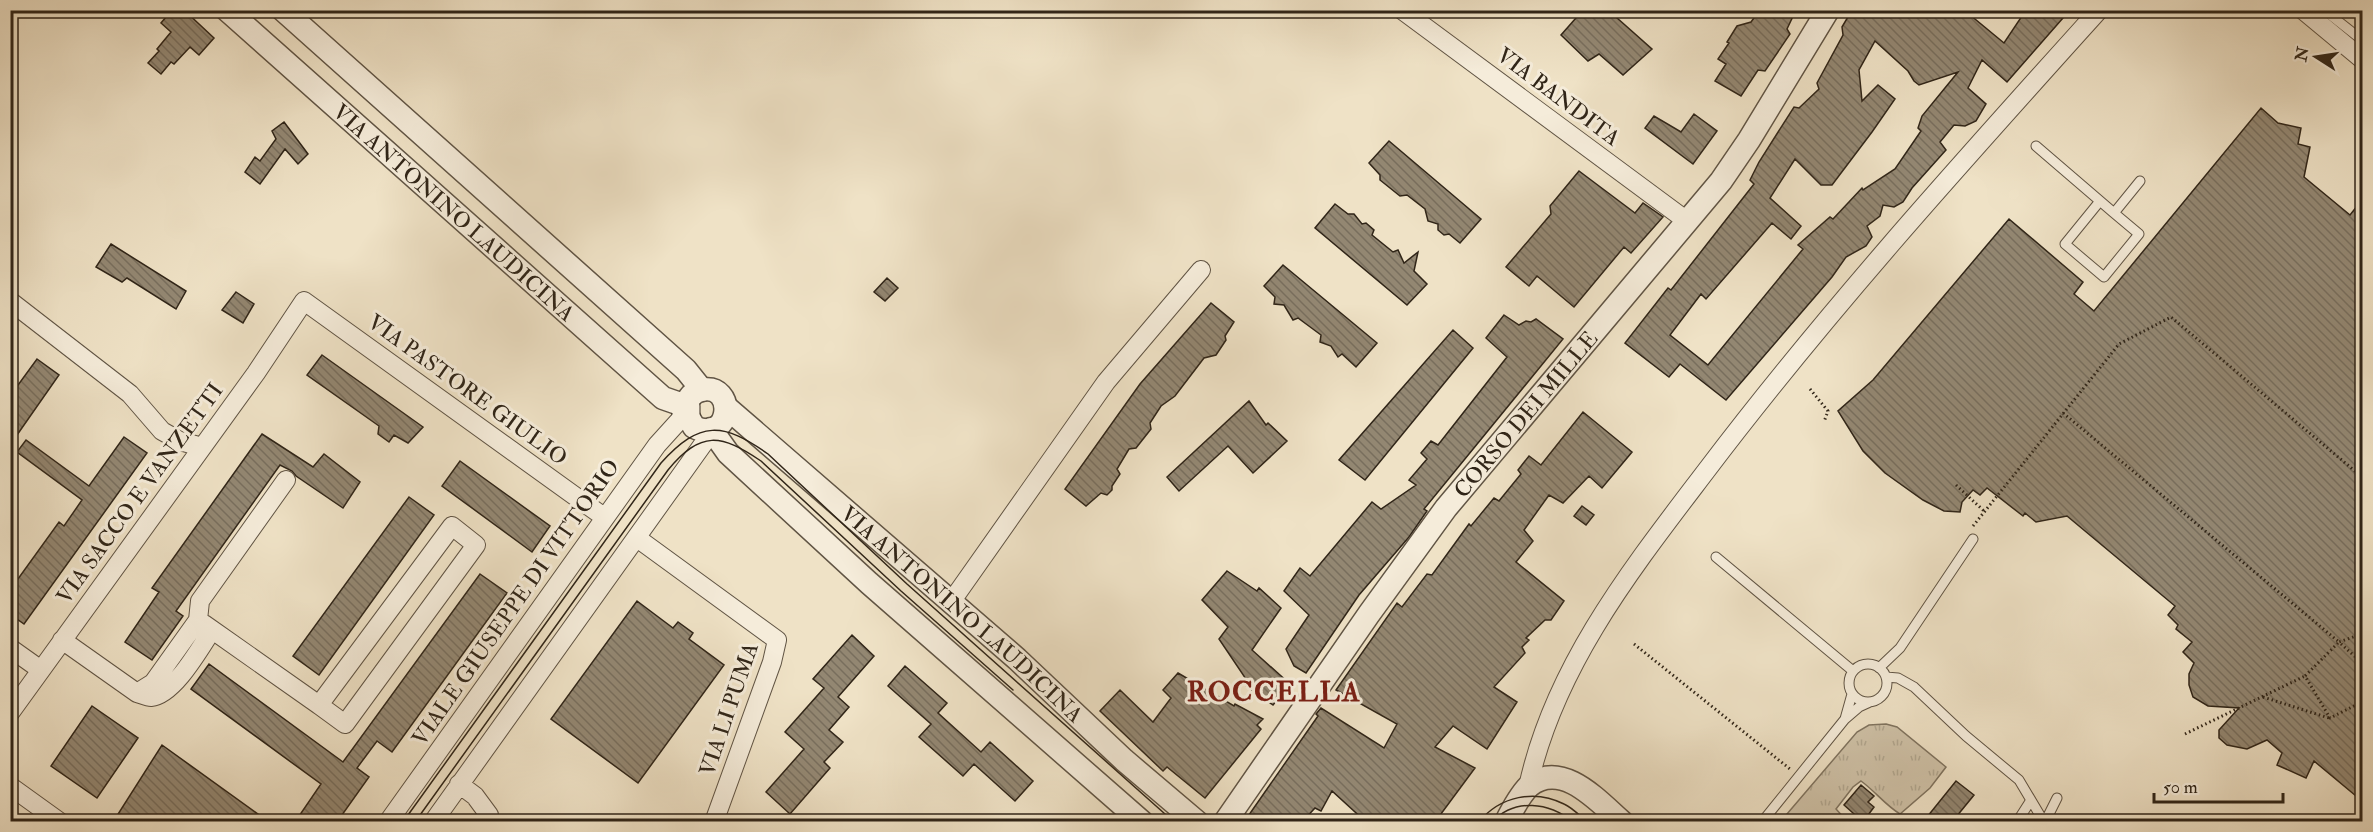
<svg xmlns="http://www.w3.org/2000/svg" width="2373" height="832" viewBox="0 0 2373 832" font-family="'IM FELL Double Pica',serif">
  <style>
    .grass { fill: url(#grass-tufts); stroke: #807460; stroke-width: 1.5 }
    .building { fill: url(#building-back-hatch); stroke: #302518; stroke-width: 1.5; fill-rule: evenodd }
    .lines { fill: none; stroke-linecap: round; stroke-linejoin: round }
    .service-casing { stroke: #605444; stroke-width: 11 }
    .minor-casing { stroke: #605444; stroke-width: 20 }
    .tertiary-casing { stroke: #605444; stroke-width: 25 }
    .secondary-casing { stroke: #302518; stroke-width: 29 }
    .path { stroke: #302518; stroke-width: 3; stroke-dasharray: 1.5 3; stroke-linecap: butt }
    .service { stroke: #f5ecda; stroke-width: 9 }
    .minor { stroke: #f5ecda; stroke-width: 18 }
    .tertiary { stroke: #f5ecda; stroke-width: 22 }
    .secondary { stroke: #f5ecda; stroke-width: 27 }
    .tram { stroke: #302518; stroke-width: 1.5 }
    .labels { text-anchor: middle; stroke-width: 6; stroke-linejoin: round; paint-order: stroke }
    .street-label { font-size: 22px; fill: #302518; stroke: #f5ecda }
    .district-label { font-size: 28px; font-weight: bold; letter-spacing: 1.5px; fill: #7a1f14; stroke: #f5ecda }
  </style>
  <defs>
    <pattern id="grass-tufts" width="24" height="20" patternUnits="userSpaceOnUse" patternTransform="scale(1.5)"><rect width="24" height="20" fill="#cfc2a8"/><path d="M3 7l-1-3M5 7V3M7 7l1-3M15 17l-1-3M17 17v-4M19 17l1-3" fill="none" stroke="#b2a790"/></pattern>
    <pattern id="building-back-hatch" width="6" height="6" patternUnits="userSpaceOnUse" patternTransform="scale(1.5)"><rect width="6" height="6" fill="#938772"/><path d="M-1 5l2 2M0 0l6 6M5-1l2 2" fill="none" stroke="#786e5d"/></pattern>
  </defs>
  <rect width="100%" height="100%" fill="#efe2c6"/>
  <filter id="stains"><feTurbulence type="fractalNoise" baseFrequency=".00333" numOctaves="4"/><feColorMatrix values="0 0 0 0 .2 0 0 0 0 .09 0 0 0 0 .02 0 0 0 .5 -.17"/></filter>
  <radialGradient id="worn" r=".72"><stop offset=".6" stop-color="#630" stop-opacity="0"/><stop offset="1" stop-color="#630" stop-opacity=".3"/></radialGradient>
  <path class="grass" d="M1886,724L1897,727L1946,767L1930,788L1900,814C1885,805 1875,791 1861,781L1853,787L1836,809L1847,821H1781L1857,732L1869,725Z"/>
  <path class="building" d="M172,10H184L214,38L199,55L190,47L174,64L171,62L161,74L148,63L159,51L157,49L171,32L161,23Z
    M1583,10H1608L1652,49L1623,75L1599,54L1588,61L1561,35Z
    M1768,10H1796L1787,29L1790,34L1765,71L1758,70L1741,96L1715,81L1726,64L1718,59L1729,43L1727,42L1737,26L1751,22L1759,11L1766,13Z
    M1852,10H1964L2004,43L2026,10H2070L2007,82L1982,60L1968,88L1986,104L1976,121L1965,126L1954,125L1940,142L1946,150L1912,188L1903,202L1894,207L1883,205L1880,216L1867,226L1872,237L1866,246L1846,257L1832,277L1726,400L1680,364L1669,377L1625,343L1668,288L1671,290L1754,184L1750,180L1759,162L1794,107L1799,108L1819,89L1817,83L1843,35L1842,27ZM1875,41L1908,71L1914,81L1919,85L1958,72L1922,116L1918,128L1921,131L1895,169L1863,190L1862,188L1833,219L1830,217L1798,245L1803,249L1708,365L1670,335L1701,294L1706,299L1772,223L1791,239L1801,226L1770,198L1795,159L1821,185H1832L1872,132L1895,99L1878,85L1862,101L1859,70Z
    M2261,108L2278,123L2301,128L2298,144L2310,147L2304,177L2350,215L2362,200V801L2314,761L2306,778L2277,765L2282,753L2267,740L2247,749L2227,745L2219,738V730L2239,708L2208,706L2193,697L2189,685V674L2194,663L2183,652L2192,642L2176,629L2178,625L2168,615L2175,606L2067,516L2036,522L2025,513L2023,516L1987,488L1980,495L1973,490L1962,502L1960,512L1944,511L1923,500L1885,473L1863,451L1838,411L1873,380L2009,219L2083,282L2074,294L2094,311Z
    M1694,114L1717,131L1693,164L1645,128L1654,116L1681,132Z
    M284,122L308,154L298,164L285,149L260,184L245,172L255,157L260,161L276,139L272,131Z
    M1389,141L1481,219L1460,243L1449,234L1444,235L1438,230V224L1428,221L1425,209L1407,195L1400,196L1380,180V175L1369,163Z
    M1579,171L1635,213L1643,203L1663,217L1631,253L1624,247L1574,307L1537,276L1529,286L1506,267L1551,214L1550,206Z
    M1335,204L1348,214H1354L1362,224L1366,223L1374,230L1372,235L1393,252L1398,250L1404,263L1418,252L1414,271L1427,284L1407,305L1315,228Z
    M111,244L186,291L176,309L127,278L122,282L96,267Z
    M1283,265L1377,343L1356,367L1342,354L1338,357L1331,346L1320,342L1321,335L1298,318L1293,320L1284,305L1274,304L1275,297L1264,286Z
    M887,278L898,288L885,301L874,292Z
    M236,292L254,304L243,323L222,310Z
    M1211,303L1234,322L1225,336L1226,340L1216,355L1204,358L1175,396L1161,406L1150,423L1151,429L1136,448L1129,449L1117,469L1120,474L1112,486V490L1107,495L1101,493L1086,506L1065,489L1140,384Z
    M1504,315L1519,325L1526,321L1531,322L1536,319L1563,339L1424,509L1427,511L1409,537L1359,595L1306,673L1294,666L1286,649L1309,615L1284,591L1300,568L1310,576L1372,502L1381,509L1416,485L1409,480L1427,459L1421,453L1431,441L1438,445L1507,357L1486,338Z
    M1453,330L1473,348L1365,480L1339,460Z
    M322,355L423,427L408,443L394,435L389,442L378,434L379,426L307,375Z
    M37,359L59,375L10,445V396Z
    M1249,401L1266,425L1268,423L1287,441L1253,473L1228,446L1179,491L1167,477Z
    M1583,412L1632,452L1602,488L1589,476L1563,503L1549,495L1524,530L1533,541L1516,562L1564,601L1551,620H1545L1526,638L1529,640L1522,647L1525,653L1494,687L1517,702L1487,749L1453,726L1435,747L1475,768L1435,822H1366L1332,791L1321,811L1315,808L1302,822H1244L1318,716L1316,714L1321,708L1384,748L1397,724L1336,690L1397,603L1402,607L1427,574L1432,575L1469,524L1471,526L1494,498L1499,501L1521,474L1518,470L1529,456L1541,465Z
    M262,434L313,467L324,454L360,482L343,508L296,476L292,471L280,465L176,611L183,616L152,660L125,642L159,592L152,588Z
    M124,437L147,453L24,624L10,614V590L59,522L64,526L82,500L17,452L26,440L89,486Z
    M460,461L550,526L532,552L442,486Z
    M409,497L434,515L319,675L293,656Z
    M1582,506L1594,515L1586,525L1574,516Z
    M1227,571L1257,591L1259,588L1281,608L1252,650L1290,684L1273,705L1246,686L1248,682L1219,639L1228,627L1202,600Z
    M480,574L507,593L392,752L377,741L357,768L369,777L337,822H295L321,784L191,689L209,664L343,762Z
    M637,601L673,628L678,622L693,633L689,639L724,665L638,783L551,719Z
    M852,635L874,656L838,697L849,707L829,730L843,742L824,762L830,768L790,814L766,792L804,749L785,732L824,688L813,679Z
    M905,666L947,703L938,713L981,752L990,742L1033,781L1015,801L974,764L963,776L919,737L931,724L888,686Z
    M1178,673L1234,706L1235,704L1263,719L1257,725L1261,729L1205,798L1167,767L1163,771L1100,711L1120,690L1153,722L1171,698L1163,690Z
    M92,706L138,738L97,798L51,766Z
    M162,745L269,822H113Z
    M1956,781L1974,795L1952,822H1923Z
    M1861,785L1874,796L1868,802L1874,807L1863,822L1844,805Z"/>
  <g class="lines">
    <defs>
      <path id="service" d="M2324,10L2362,40
        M2036,146L2114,213L2140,181
        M2100,201L2065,244L2104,277L2139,234L2114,213
        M1716,557L1853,671
        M1849 683a19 19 0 1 1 38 0a19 19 0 1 1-38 0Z
        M1879,668L1900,648L1973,539
        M1886,677L1898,678L1914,687L1966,736L2019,780L2044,822
        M1845,719L1852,694
        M1762,822L1845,719L1859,707L1870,702
        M2017,822L2031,800
        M2045,822L2057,798"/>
      <path id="minor" d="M1402,10L1687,221
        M2303,10L2362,59
        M10,301L130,394L162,431L180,441L202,447
        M452,526L476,545L345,724L319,705Z
        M637,538L777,640L772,662L714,822
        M951,602L1106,382L1201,270
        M204,624L319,705
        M62,640L137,693C141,694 147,697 151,697C174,695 200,648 212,630
        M10,648L41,670
        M137,693L153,683L198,620L200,601L286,480
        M10,713L256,373L304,301L604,517
        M459,784L475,796L489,815L488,822
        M10,786L60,822
        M1528,787C1554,666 1633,567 1706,471C1828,310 1964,160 2099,10
        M388,822L657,445L686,413
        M433,822L706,440L708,430"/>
      <g id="tertiary">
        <path id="s1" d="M227,10L663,398L686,406C688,398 693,392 701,390C737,382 732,445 694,427L686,413"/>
        <path d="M283,10L686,370L702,390"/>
        <path id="s2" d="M726,407L1017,659L1124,760L1197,822"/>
        <path d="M711,429L728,453L869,583L1142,822"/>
        <path id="s3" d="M1225,822L1369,614L1446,508L1721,181L1749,140L1828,10"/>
        <path d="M1506,822C1512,810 1520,795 1529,786C1562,759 1599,802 1622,822"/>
      </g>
      <path id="secondary" d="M686,413V406"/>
    </defs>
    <use href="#service" class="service-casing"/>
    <use href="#minor" class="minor-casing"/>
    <use href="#tertiary" class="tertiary-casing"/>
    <use href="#secondary" class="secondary-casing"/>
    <path class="path" d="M1810,389L1828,411L1824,422
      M2063,413L2339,642L2305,676L2330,718L2362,702
      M1956,485L1984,511
      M1973,526L2119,344L2171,317L2362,477
      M2362,634L2339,642L2362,663
      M1634,644L1790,769
      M2263,697L2329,718
      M2185,734L2305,676"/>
    <use href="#service" class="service"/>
    <use href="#minor" class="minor"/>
    <use href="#tertiary" class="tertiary"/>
    <use href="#secondary" class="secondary"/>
    <path class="tram" d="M403,822L661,463C700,420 723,422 768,454L907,584L1174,822
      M415,822L668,470C701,430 721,434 761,461L901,591L1013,690
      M1479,822C1500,796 1535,789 1564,804C1573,808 1580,816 1587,822
      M1492,822C1515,798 1549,802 1573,822"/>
  </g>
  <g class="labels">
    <g class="street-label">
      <text transform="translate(1559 96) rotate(37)" y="8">VIA BANDITA</text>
      <text dy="8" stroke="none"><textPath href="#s1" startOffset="304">VIA ANTONINO LAUDICINA</textPath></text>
      <text transform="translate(468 389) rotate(36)" y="8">VIA PASTORE GIULIO</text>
      <text dy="8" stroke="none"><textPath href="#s3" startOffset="507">CORSO DEI MILLE</textPath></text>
      <text transform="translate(139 493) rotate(-54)" y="8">VIA SACCO E VANZETTI</text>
      <text transform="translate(515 602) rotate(-55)" y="8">VIALE GIUSEPPE DI VITTORIO</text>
      <text dy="8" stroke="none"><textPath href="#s2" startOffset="314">VIA ANTONINO LAUDICINA</textPath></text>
      <text transform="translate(728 709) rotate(-71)" y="8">VIA LI PUMA</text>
    </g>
    <g class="district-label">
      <text x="1274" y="701">ROCCELLA</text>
    </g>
  </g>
  <rect width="2373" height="832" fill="none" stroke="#efe2c6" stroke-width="36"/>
  <rect x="12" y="12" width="2349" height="808" fill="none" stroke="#302518" stroke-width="3"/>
  <rect x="18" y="18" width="2337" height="796" fill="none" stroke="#302518" stroke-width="1.5"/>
  <g transform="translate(2316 57) rotate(282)" stroke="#f5ecda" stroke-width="4.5" paint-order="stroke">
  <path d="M0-4.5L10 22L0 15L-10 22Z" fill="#302518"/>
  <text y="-9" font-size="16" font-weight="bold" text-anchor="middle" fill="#302518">N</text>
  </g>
  <path d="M2154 793v9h129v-9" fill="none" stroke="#302518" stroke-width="3"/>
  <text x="2163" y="793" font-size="18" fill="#302518" stroke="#f5ecda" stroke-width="4.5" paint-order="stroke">50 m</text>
  <rect width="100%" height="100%" filter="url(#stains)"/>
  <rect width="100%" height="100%" fill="url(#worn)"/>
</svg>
